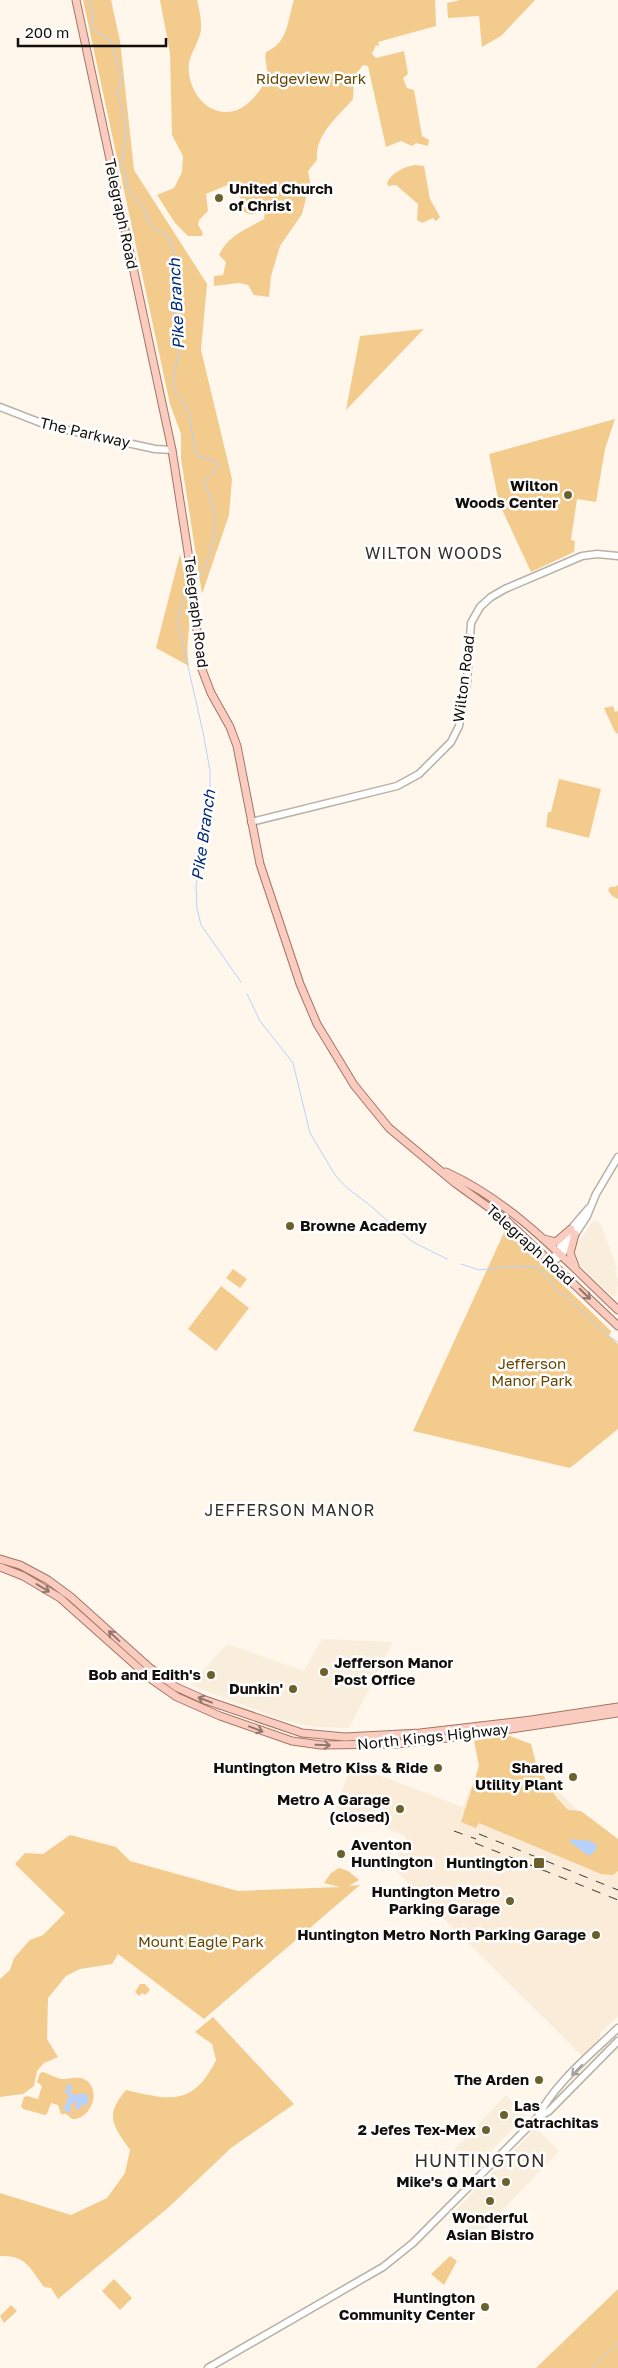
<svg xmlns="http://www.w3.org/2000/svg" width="618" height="2368" viewBox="0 0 618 2368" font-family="'Golos Text',sans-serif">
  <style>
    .built { fill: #f9eddb }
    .industrial { fill: #faecd9 }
    .green { fill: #f3cb8d }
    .water { fill: #b7d2ff }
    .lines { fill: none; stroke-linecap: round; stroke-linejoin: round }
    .stream { stroke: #b7d2ff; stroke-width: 1 }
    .secondary-casing { stroke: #b8b1a6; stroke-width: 9 }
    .primary-casing { stroke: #a67465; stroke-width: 9 }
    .secondary { stroke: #fff; stroke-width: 6 }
    .primary { stroke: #faccbf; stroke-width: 7 }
    .rail { stroke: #3b3732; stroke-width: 1; stroke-dasharray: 9 9; stroke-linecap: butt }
    .oneway { stroke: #92776e }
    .oneway2 { stroke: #a09f9d }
    .poi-dot { fill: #6c602d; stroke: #fff; stroke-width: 2 }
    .labels { text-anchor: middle; stroke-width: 5; stroke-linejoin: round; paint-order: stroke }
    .park-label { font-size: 15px; fill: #674600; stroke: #fff }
    .poi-label { font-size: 15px; font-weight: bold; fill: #120f0b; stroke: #fff; text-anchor: end }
    .street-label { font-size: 15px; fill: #120f0b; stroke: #fff }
    .water-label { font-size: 16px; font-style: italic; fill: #002a7c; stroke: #fff }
    .neighbourhood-label { font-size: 16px; letter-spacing: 1px; fill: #353027; stroke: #fff }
    .quarter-label { font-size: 18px; letter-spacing: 1px; fill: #353027; stroke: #fff }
  </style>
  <rect width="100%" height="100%" fill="#fff7ec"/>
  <path class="built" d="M594,1220L601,1224L617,1269L615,1270L618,1282L616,1296L611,1295L579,1264L574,1256L576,1255L574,1254L576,1245Z
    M322,1639L393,1642L349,1728L315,1727L283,1720L193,1686L192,1683L227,1644L304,1671Z
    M506,2095L526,2115L472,2171L452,2152Z
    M536,2128L559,2151L475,2239L469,2227L453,2213Z"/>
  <path class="industrial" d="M484,1755L532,1767L618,1848V2016L600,2033L601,2035L596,2042L582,2056L394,1869L406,1836L335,1808L352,1765L463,1807Z"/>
  <path class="green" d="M83,0H111L120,41L134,170L207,284L201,350L232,479L229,515L202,594L181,459V434L170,404Z
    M160,0H197C199,8 202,22 201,30C199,42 191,52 189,63C186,89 207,118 234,111C248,108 267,86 267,71C267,64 264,59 266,52C289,42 287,21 294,0H435L436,26L378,42L379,46L376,45L372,54L376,58L404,51L408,74L403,78L407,88L414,90L422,136L429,140L428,146L416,143L412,146L401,141L386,147L368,66L363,65L354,77L353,99C337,118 315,134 317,160L308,171L310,182L302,214L280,246L271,276L269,297L254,295L248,285L239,283L214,286V276L223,275L226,262L219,255C227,236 247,229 264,219L265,211L263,208L259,209L255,214C248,215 240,211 238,204L241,199L230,184L206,194L208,211L199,220L198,225L203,233L202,236H188L175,223L157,195L174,188L182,172L183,156L172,135L170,53Z
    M460,0H535L501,36L482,47L479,16L448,18L447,3Z
    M415,165L424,166L430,199L440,217L436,221L433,218L422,223L417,220L418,204L396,185L388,186L387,183C392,172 404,167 415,165Z
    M424,329L420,333L346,410L360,336Z
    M615,419L605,449L596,502L577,499L571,540L575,541L574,552L531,572L499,503L489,454Z
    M180,554C185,576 189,603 189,627C188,641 186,652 189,666L156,648Z
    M613,706L615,712L618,711V734L615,732L604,708Z
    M559,779L601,789L589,838L546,827L548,812H551Z
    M618,885V899L612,896L608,890L610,887H615Z
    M507,1226L530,1253L611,1331L609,1336L618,1344V1429L570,1468L413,1431Z
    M233,1269L247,1279L240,1288L226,1278Z
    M221,1286L249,1308L216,1351L188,1329Z
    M505,1734L531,1744L536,1763L556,1797L568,1810L581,1811L618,1839V1871L613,1875L601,1874L479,1823L476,1828L461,1822L479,1766L474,1741Z
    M70,1835L116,1847L130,1861L238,1891L340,1887L324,1883L331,1873L339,1868L348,1871L359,1880L349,1886L360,1885L204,2019L118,1954L112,1964L80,1969L66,1976L48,1998L47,2039L58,2057L44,2063L37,2071L34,2086L23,2094L0,2097V1979L10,1970L14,1958L30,1940L43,1935L65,1913L15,1864L25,1853L43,1854Z
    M140,1984H145L150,1990L145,1995L142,1993L139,1996L135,1992Z
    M213,2017L294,2104L231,2148L169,2207L58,2299L51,2288L44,2287C30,2268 26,2255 0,2256V2193L71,2215L107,2198L125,2173L130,2150C113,2125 104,2116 126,2090C169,2100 193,2107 216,2060L212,2044L195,2032Z
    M43,2072C49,2074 56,2078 62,2079C67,2079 78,2076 84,2079C103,2089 91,2120 72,2119L66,2114H61L58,2105L51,2103L47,2114L45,2115L23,2109L21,2106L24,2097L27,2096L38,2099L42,2086L37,2082L40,2073Z
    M450,2256L457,2261L444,2285L431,2274Z
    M114,2279L132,2298L120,2310L102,2291Z
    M618,2289V2368H536Z
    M11,2305L17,2311L4,2323L0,2316Z"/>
  <path class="water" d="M570,1839L590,1841L597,1845L596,1850L589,1856L570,1842Z
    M68,2083L72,2087L70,2093L76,2095L85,2093L89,2099L87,2104L84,2106L82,2104L79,2110L74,2107L78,2102L72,2103L70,2107L71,2114L62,2108H64L69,2096L65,2092Z"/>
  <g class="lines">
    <path class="stream" d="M90,0L93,17L91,28L111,41L122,79L117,93L125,119V143L122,161L129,192L144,208L149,223L155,230L166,234L173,248L176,264L173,311L180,346L172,387L187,407L196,451L198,456L215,461L217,466L214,472L204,481C206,489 210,495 212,503C219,527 211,562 196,581
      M188,592L181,602L178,623L203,732L210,771V799L196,886L197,908L201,925L241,982
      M247,994L260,1021L293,1063L310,1133L335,1175L346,1187L367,1203L403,1234L413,1242L447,1259
      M461,1264L479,1270L514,1266L539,1268L558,1292L564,1295L607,1335L618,1342
      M592,2368L618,2343"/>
    <defs>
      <path id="secondary" d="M0,407L49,426L155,449L172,450
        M251,822L397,786L419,774L451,742L459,726L467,682L471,623L480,607L491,597L505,589L582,556L597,554L618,556
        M555,1255L571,1229L589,1208
        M552,1262L561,1256L587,1216L596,1194L618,1157
        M537,2118C555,2083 590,2055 618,2028
        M208,2368L383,2267L413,2243L537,2118L549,2111L618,2041"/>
      <path id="primary" d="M76,0L172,450L188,552L201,667L211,693L230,727L237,746L260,864L300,984L317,1024L354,1085L389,1128L455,1183L505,1219L618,1326
        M446,1172C514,1203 564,1259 618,1310
        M544,1239L556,1242L571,1229
        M575,1266L570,1253L575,1234
        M0,1559L20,1565L48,1580L71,1597L150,1668L176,1687L205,1700L302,1733L345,1737L420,1733L531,1720L618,1707
        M0,1567L23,1576L60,1598L151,1679L177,1697L220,1716L292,1741L321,1745L396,1744L464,1736L618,1713"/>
    </defs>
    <use href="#secondary" class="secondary-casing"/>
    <use href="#primary" class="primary-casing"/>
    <use href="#secondary" class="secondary"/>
    <use href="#primary" class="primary"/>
    <path class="rail" d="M454,1831L476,1839
      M479,1834L618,1890
      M475,1843L618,1900"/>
  </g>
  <defs><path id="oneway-shaft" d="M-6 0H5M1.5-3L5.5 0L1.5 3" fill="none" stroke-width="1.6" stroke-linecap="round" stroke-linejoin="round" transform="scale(1.25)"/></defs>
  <g class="oneway">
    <use href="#oneway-shaft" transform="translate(585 1294) rotate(44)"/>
    <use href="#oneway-shaft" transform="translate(43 1588) rotate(31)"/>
    <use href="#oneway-shaft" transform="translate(114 1636) rotate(-137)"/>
    <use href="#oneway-shaft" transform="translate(205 1700) rotate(-159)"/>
    <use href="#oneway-shaft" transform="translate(256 1729) rotate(21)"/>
    <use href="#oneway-shaft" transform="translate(323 1745) rotate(2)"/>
  </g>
  <use class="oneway2" href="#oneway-shaft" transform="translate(577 2070) rotate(135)"/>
  <g class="poi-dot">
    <circle cx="219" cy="198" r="5"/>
    <circle cx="568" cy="495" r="5"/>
    <circle cx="290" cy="1226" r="5"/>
    <circle cx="324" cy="1672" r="5"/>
    <circle cx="211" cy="1675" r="5"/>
    <circle cx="293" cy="1689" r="5"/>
    <circle cx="438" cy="1768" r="5"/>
    <circle cx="573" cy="1777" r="5"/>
    <circle cx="400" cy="1809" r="5"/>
    <circle cx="341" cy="1854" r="5"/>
    <rect x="533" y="1857" width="12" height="12" rx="2.5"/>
    <circle cx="510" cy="1901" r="5"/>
    <circle cx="596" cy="1935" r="5"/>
    <circle cx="539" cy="2080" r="5"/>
    <circle cx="504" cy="2115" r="5"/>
    <circle cx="486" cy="2130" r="5"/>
    <circle cx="506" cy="2182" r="5"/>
    <circle cx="490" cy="2201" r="5"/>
    <circle cx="485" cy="2307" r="5"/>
  </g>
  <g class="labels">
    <g class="park-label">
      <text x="311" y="84">Ridgeview Park</text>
      <text x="532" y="1369">Jefferson<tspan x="532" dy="17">Manor Park</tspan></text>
      <text x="201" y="1947">Mount Eagle Park</text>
    </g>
    <g class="poi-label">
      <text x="229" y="194" text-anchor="start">United Church<tspan x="229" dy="17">of Christ</tspan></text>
      <text x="558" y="491">Wilton<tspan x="558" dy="17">Woods Center</tspan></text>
      <text x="300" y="1231" text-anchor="start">Browne Academy</text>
      <text x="334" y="1668" text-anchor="start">Jefferson Manor<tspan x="334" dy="17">Post Office</tspan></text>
      <text x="201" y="1680">Bob and Edith's</text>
      <text x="283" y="1694">Dunkin'</text>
      <text x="428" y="1773">Huntington Metro Kiss &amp; Ride</text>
      <text x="563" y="1773">Shared<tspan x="563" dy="17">Utility Plant</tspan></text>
      <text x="390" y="1805">Metro A Garage<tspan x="390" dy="17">(closed)</tspan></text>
      <text x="351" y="1850" text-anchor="start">Aventon<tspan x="351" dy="17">Huntington</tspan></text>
      <text x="528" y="1868">Huntington</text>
      <text x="500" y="1897">Huntington Metro<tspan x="500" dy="17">Parking Garage</tspan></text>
      <text x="586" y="1940">Huntington Metro North Parking Garage</text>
      <text x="529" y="2085">The Arden</text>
      <text x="514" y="2111" text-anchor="start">Las<tspan x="514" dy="17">Catrachitas</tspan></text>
      <text x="476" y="2135">2 Jefes Tex-Mex</text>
      <text x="496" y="2187">Mike's Q Mart</text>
      <text x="490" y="2223" text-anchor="middle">Wonderful<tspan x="490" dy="17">Asian Bistro</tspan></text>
      <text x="475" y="2303">Huntington<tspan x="475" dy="17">Community Center</tspan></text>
    </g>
    <g class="street-label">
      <text transform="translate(121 214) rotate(78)" y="5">Telegraph Road</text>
      <text transform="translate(85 433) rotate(13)" y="5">The Parkway</text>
      <text transform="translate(196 612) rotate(83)" y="5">Telegraph Road</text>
      <text transform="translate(464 679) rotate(-83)" y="5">Wilton Road</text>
      <text transform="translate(530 1245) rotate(42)" y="5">Telegraph Road</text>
      <text transform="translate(433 1737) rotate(-6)" y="5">North Kings Highway</text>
    </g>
    <g class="water-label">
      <text transform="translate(176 304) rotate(-93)" y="6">Pike Branch</text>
      <text transform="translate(203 835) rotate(-82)" y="6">Pike Branch</text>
    </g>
    <g class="neighbourhood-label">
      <text x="434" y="559">WILTON WOODS</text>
      <text x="290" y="1516">JEFFERSON MANOR</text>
    </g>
    <g class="quarter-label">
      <text x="480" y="2167">HUNTINGTON</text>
    </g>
  </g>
  <path d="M18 38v8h148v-8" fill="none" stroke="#120f0b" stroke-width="2.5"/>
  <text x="25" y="38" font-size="15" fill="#120f0b" stroke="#ffffff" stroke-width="4" paint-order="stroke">200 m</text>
</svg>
